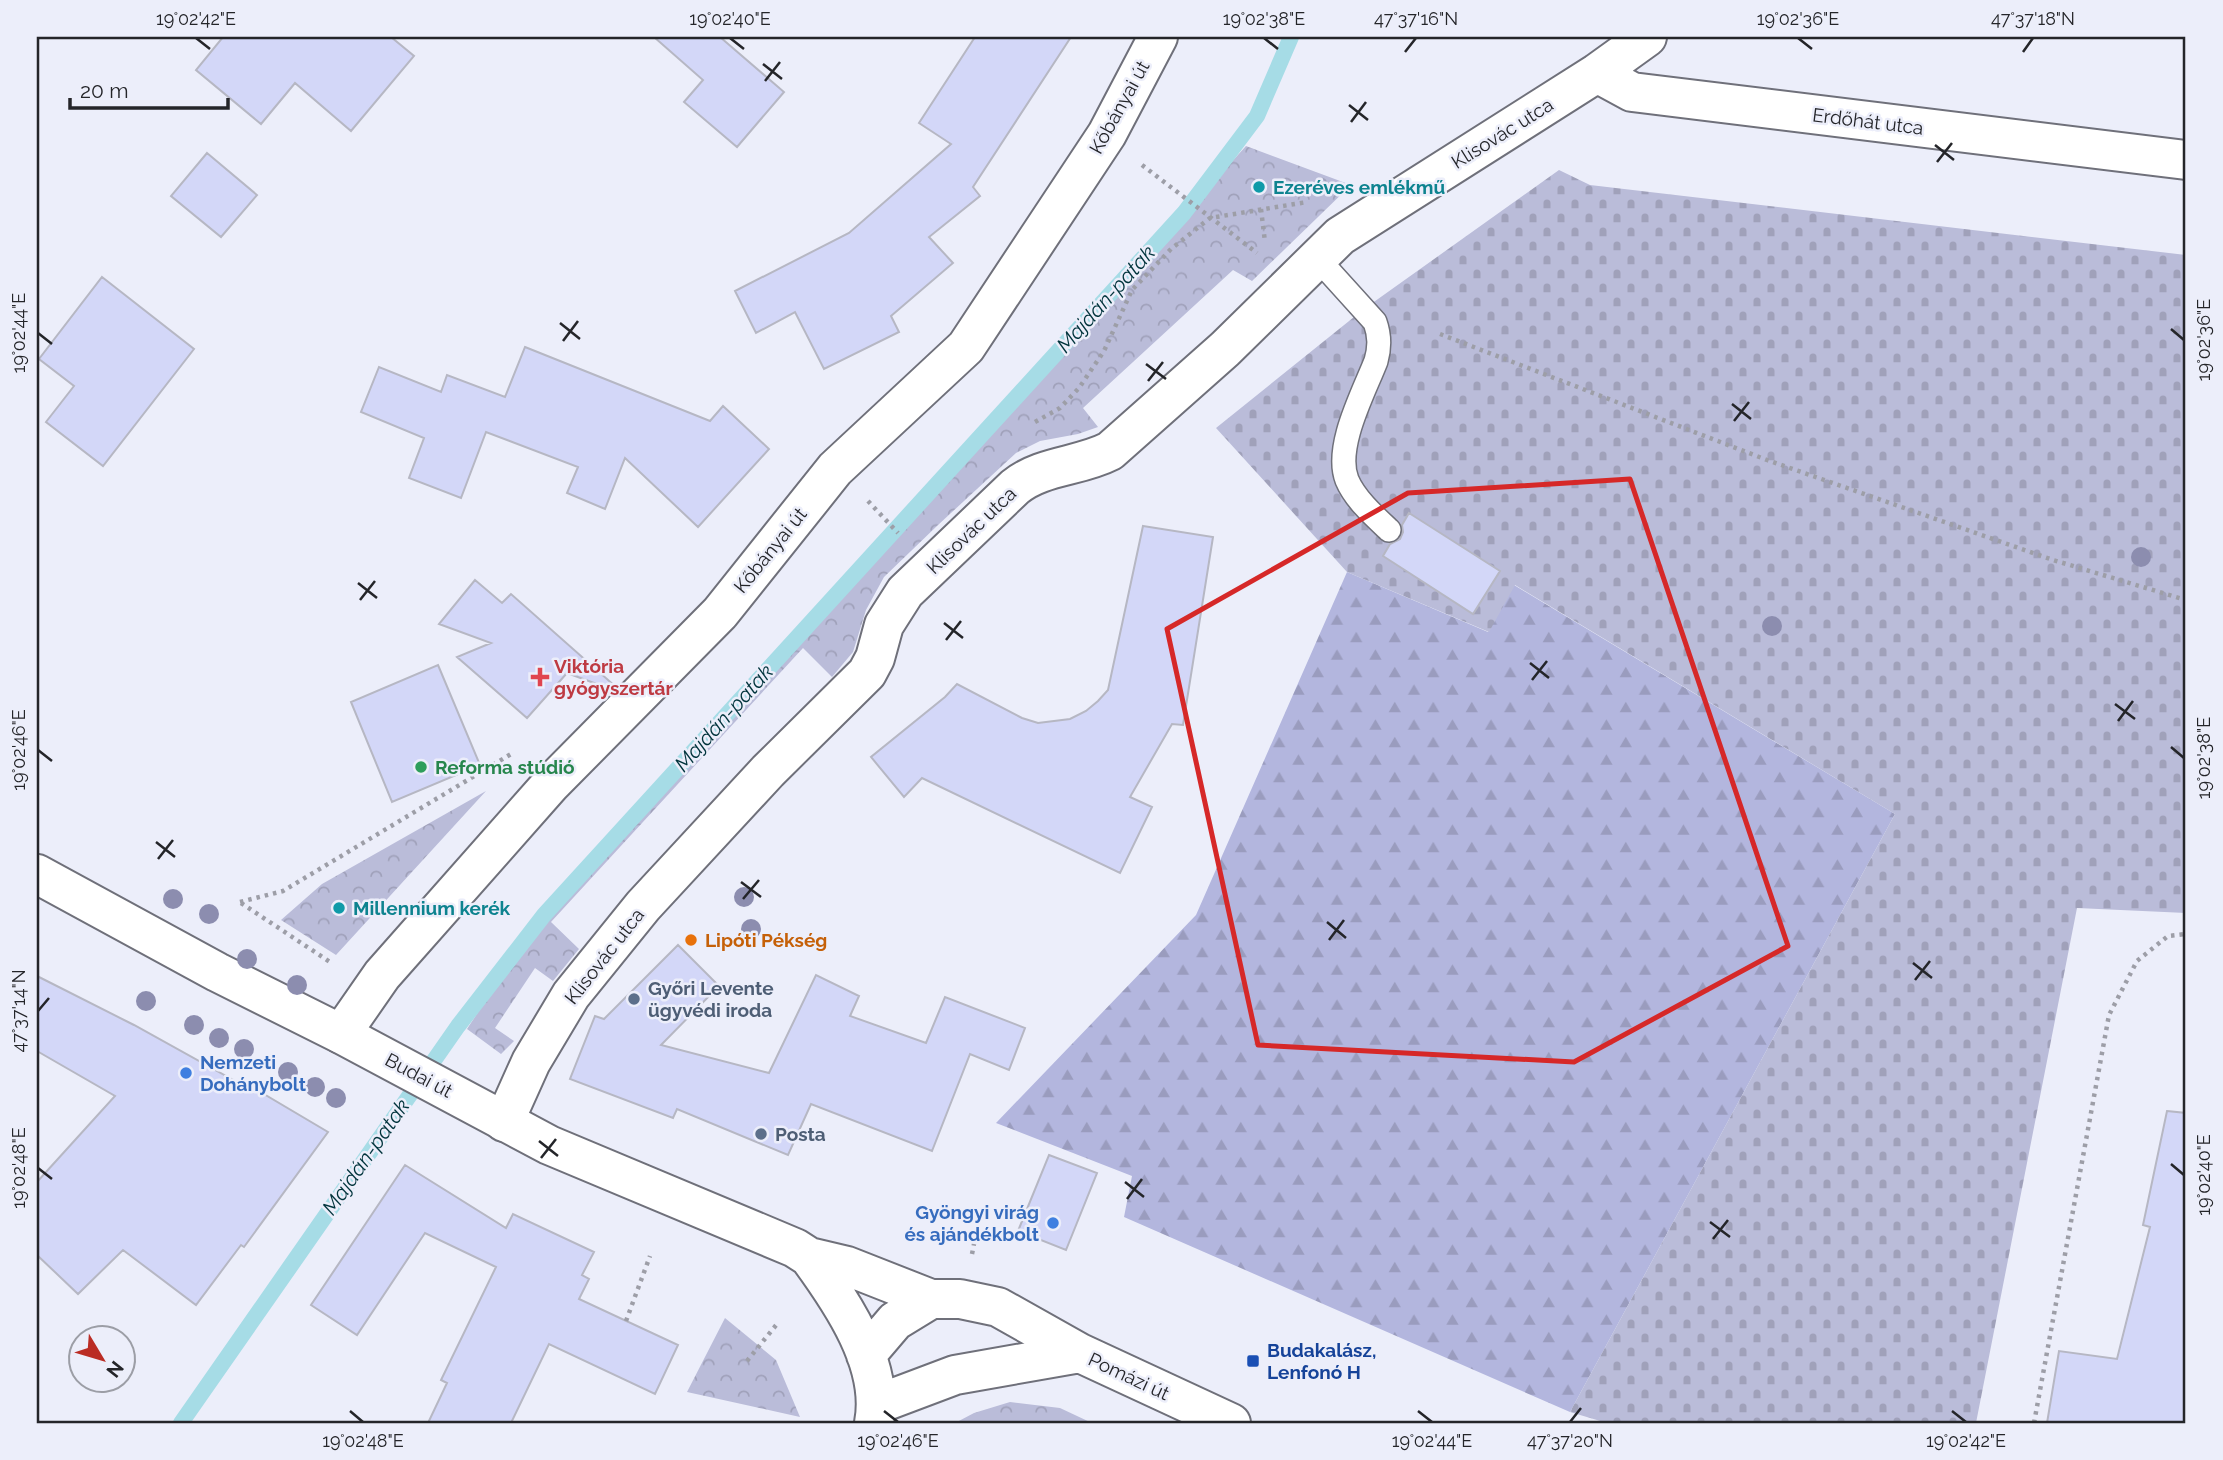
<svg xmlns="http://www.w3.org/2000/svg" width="2223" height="1460" viewBox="0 0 2223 1460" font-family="Raleway,sans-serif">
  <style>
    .forest { fill: url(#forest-firs) }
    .cemetery { fill: url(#cemetery-stones) }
    .park { fill: url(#park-crowns) }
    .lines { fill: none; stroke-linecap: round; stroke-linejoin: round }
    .stream { stroke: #a6dce6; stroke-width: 16 }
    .building { fill: #d3d7f8; stroke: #b6b7c3; stroke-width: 2 }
    .lane-casing { stroke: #6f707a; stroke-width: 26 }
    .street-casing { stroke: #6f707a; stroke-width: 42 }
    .secondary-casing { stroke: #6f707a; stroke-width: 42 }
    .path { stroke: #9d9ea7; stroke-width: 4.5; stroke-dasharray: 3.5 5; stroke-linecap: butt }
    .lane { stroke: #fff; stroke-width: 23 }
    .street { stroke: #fff; stroke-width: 38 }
    .secondary { stroke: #fff; stroke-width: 38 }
    .tree { fill: #8c8daf }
    .marked { fill: none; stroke: #d62828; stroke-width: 5; stroke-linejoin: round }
    .ticks { fill: none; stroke: #242529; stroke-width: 2.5 }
    .culture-dot { fill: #0f9aa8; stroke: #eceefa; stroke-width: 2.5 }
    .health-dot { fill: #e0444e; stroke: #eceefa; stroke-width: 2.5 }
    .leisure-dot { fill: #2e9e5b; stroke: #eceefa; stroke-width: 2.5 }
    .food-dot { fill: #e8710a; stroke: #eceefa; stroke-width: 2.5 }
    .service-dot { fill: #5c6f8a; stroke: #eceefa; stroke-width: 2.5 }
    .shop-dot { fill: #3f7fe0; stroke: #eceefa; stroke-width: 2.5 }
    .transit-dot { fill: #1a4fb4; stroke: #eceefa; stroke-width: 2.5 }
    .labels { text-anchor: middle; stroke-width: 5; stroke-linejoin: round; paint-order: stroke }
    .street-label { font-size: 19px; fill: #242529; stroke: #eceefa }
    .culture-label { font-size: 19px; font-weight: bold; fill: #0d838f; stroke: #eceefa; text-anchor: start }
    .health-label { font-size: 19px; font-weight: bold; fill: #be3a42; stroke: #eceefa; text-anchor: start }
    .leisure-label { font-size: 19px; font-weight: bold; fill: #27864d; stroke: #eceefa; text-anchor: start }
    .food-label { font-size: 19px; font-weight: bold; fill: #c56008; stroke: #eceefa; text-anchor: start }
    .service-label { font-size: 19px; font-weight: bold; fill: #4e5e75; stroke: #eceefa; text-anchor: start }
    .shop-label { font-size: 19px; font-weight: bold; fill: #366cbe; stroke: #eceefa; text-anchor: start }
    .transit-label { font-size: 19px; font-weight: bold; fill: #164399; stroke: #eceefa; text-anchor: start }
    .water-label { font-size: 21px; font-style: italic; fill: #00343c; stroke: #eceefa }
    .neatline { fill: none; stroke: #242529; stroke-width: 2.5 }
    .ticks-label { font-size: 18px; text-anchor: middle; fill: #242529 }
  </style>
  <defs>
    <pattern id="forest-firs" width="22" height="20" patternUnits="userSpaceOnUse" patternTransform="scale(1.75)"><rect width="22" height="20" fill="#b3b6de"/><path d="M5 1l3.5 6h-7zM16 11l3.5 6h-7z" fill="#9a9cbe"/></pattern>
    <pattern id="cemetery-stones" width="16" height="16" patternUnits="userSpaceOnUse" patternTransform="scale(1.75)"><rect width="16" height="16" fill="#babcd9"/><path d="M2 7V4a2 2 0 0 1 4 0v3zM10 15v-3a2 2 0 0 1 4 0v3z" fill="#a0a1ba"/></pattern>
    <pattern id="park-crowns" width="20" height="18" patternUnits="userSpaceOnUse" patternTransform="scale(1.75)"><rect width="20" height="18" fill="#babcd9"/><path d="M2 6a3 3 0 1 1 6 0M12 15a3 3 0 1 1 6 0" fill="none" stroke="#a0a1ba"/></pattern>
  </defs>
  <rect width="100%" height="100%" fill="#eceefa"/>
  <path class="forest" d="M1347,572L1488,632L1514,585L1895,814L1570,1412L1124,1217L1132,1176L996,1123L1196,915Z"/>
  <path class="cemetery" d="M1559,170L1590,185L2186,255V913L2077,908L1976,1423H1607L1570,1412L1895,814L1515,585L1489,632L1347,572L1216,428L1364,309Z"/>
  <path class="park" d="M1246,146L1351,185L1252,281L1233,270L1083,408L1098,427L1078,434L1040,441L1016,453L938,525L884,577L866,610L853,652L832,677L803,648L551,922L579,949L553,981L535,968L495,1028L514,1041L501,1054L467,1029L505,971L546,921Z
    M486,791L336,955L281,920L322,884Z
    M725,1318L776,1360L800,1417L687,1392Z
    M1010,1402L1060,1408L1092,1423H955L974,1413Z"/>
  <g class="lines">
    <path class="stream" d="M181,1423L458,1026L544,915L1184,213L1257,116L1291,37"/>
  </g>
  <path class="building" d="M223,37H391L414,56L351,131L295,83L261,124L196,70Z
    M654,37H720L784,92L737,147L684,102L703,80Z
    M975,37H1071L973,187L980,196L929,237L953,263L891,316L899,332L824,369L795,312L756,333L735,291L849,233L951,144L919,123Z
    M207,153L257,195L221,237L171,196Z
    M102,277L194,349L103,466L46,422L74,386L39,359Z
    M525,347L710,421L723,406L769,449L698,527L625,458L605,509L567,493L578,467L486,432L461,498L409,478L424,438L361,412L379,367L441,392L447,375L505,397Z
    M1409,513L1500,571L1473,614L1383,556L1390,544L1400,539L1403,532L1402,525Z
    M1143,526L1213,537L1183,725L1172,724L1130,797L1152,807L1120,873L922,778L904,797L871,757L945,697L957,684L1022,718L1038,723L1070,719L1086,711L1098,701L1108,690Z
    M475,580L502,603L511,594L616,687L613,690L567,673L527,718L457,657L491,643L439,624Z
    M438,665L480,765L392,802L351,702Z
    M678,945L719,986L661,1045L769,1073L816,975L859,996L850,1016L926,1043L945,997L1025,1028L1009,1070L970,1054L932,1151L811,1104L788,1155L677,1109L673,1118L570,1079L595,1016L604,1019Z
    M37,976L134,1025L255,1092L257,1090L328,1132L244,1247L241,1245L196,1305L123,1250L78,1294L37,1255V1182L115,1096L37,1051Z
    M2167,1111L2186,1113V1423H2047L2059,1351L2117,1359L2150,1227L2143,1225Z
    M1049,1155L1097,1173L1066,1250L1018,1231Z
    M405,1165L506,1228L513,1214L594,1252L582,1275L589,1279L579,1299L678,1345L655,1394L549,1344L511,1423H428L447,1383L441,1380L496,1267L425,1233L357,1335L311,1305Z"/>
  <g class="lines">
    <defs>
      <path id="lane" d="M1318,259L1375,322C1380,336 1380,347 1376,361C1364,392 1334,447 1347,480C1355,499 1374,516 1389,530"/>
      <path id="street" d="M1597,73L1632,92L2186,160
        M341,1034L382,975L550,785L720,613L835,469L966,347L1107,134L1158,37
        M504,1122L531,1062L571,995L643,906L768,771L867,673L875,658L884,625L905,592L1015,487C1042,465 1079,467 1110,451L1225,349L1340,236L1597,73L1647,37"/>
      <path id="secondary" d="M37,874L217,972L341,1034L549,1145L795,1248L809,1257L847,1266L931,1299H960L998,1307L1080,1353L1231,1423
        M809,1257C842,1302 885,1365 874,1423
        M866,1355L895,1321L931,1299
        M878,1404L955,1375L1080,1353"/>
    </defs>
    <use href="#lane" class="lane-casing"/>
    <use href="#street" class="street-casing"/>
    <use href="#secondary" class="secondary-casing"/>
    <path class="path" d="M1142,165L1257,253
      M1261,209L1265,242
      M1440,334L1767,460L2053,560L2186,600
      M1035,422L1060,408L1079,388L1104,351L1132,290L1171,249L1210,218L1307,202
      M868,501L898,533
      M240,902L283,891L511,754
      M241,903L333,964
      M972,1254L974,1244
      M626,1321L650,1256
      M747,1361L777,1324
      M2034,1423L2109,1015L2137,961L2168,936L2186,934"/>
    <use href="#lane" class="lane"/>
    <use href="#street" class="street"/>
    <use href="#secondary" class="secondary"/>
  </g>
  <g class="tree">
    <circle cx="2141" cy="557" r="10"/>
    <circle cx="1772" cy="626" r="10"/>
    <circle cx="744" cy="897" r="10"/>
    <circle cx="173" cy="899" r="10"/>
    <circle cx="209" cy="914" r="10"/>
    <circle cx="751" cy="929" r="10"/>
    <circle cx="247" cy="959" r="10"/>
    <circle cx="297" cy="985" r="10"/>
    <circle cx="146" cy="1001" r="10"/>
    <circle cx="194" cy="1025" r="10"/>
    <circle cx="219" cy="1038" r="10"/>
    <circle cx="244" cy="1049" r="10"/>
    <circle cx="288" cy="1072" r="10"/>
    <circle cx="315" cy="1087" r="10"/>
    <circle cx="336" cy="1098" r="10"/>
  </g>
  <path class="marked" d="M1630,479L1788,946L1574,1062L1258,1045L1167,629L1408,493Z"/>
  <path class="ticks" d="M196,38L210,49M730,38L744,49M1264,38L1278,49M1798,38L1812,49M1405,52L1416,38M2023,52L2033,38M763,64L782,79M765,81L780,62M1349,105L1368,120M1351,122L1366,102M1935,145L1954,160M1937,162L1952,143M560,323L580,339M2171,329L2184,340M38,333L52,344M563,341L578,321M1146,364L1166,379M1148,381L1163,362M1732,404L1751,419M1734,421L1749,402M358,583L377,598M360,600L375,581M944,623L963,638M946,640L961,621M1530,663L1549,678M1532,680L1547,661M2115,704L2135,719M2118,721L2133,701M2171,747L2184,758M38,750L52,761M156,842L175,857M158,859L173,840M741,882L761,897M743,899L759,880M1327,922L1346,938M1329,940L1344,920M1913,963L1932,978M1915,980L1930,961M38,1011L49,998M539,1141L558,1156M541,1158L556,1139M2171,1164L2184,1175M38,1168L52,1179M1125,1182L1144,1197M1127,1199L1142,1179M1710,1222L1730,1237M1713,1239L1728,1220M350,1411L363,1422M884,1411L898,1422M1418,1411L1432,1422M1952,1411L1966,1422M1570,1422L1581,1408"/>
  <g class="culture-dot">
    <circle cx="1259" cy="187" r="7"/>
    <circle cx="339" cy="908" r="7"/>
  </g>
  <path class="health-dot" d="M536.5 666.5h7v7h7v7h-7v7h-7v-7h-7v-7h7z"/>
  <circle class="leisure-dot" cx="421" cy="767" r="7"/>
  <circle class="food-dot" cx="691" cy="940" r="7"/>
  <g class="service-dot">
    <circle cx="634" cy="999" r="7"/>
    <circle cx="761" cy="1134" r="7"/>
  </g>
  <g class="shop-dot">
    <circle cx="186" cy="1073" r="7"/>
    <circle cx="1053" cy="1223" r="7"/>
  </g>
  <rect class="transit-dot" x="1246" y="1354" width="14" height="14" rx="3.5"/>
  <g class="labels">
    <g class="street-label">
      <text transform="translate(1119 107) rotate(-61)" y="7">Kőbányai út</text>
      <text transform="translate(1868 121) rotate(7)" y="7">Erdőhát utca</text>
      <text transform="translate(1502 133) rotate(-32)" y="7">Klisovác utca</text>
      <text transform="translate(971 530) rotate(-44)" y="7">Klisovác utca</text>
      <text transform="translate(770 550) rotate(-51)" y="7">Kőbányai út</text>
      <text transform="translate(604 956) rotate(-52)" y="7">Klisovác utca</text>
      <text transform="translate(419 1075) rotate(28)" y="7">Budai út</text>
      <text transform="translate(1129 1376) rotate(25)" y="7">Pomázi út</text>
    </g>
    <g class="culture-label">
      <text x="1273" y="194">Ezeréves emlékmű</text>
      <text x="353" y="915">Millennium kerék</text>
    </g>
    <g class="health-label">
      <text x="554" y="673">Viktória<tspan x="554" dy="22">gyógyszertár</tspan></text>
    </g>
    <g class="leisure-label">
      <text x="435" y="774">Reforma stúdió</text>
    </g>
    <g class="food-label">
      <text x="705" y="947">Lipóti Pékség</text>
    </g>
    <g class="service-label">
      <text x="648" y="995">Győri Levente<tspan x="648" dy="22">ügyvédi iroda</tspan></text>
      <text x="775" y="1141">Posta</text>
    </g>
    <g class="shop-label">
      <text x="200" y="1069">Nemzeti<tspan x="200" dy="22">Dohánybolt</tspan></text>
      <text x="1039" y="1219" text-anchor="end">Gyöngyi virág<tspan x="1039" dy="22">és ajándékbolt</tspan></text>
    </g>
    <g class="transit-label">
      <text x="1267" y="1357">Budakalász,<tspan x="1267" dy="22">Lenfonó H</tspan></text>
    </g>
    <g class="water-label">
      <text transform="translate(1106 299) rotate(-48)" y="7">Majdán-patak</text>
      <text transform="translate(724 718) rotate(-48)" y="7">Majdán-patak</text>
      <text transform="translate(366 1157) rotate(-55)" y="7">Majdán-patak</text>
    </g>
  </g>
  <rect width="2223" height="1460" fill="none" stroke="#eceefa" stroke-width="77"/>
  <g transform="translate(102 1359) rotate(128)"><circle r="33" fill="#eceefa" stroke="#9c9ea6" stroke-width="2"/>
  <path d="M0-5L12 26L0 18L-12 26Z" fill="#ba2c24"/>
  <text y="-10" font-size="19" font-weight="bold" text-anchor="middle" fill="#242529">N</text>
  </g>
  <path d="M70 98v10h158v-10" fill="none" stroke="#242529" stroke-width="3.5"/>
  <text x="80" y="98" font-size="21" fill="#242529" stroke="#eceefa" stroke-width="5" paint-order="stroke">20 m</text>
  <rect x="38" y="38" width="2146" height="1384" class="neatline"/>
  <g class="ticks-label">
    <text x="196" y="25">19°02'42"E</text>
    <text x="730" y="25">19°02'40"E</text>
    <text x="1264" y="25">19°02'38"E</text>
    <text x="1416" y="25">47°37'16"N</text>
    <text x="1798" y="25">19°02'36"E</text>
    <text x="2033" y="25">47°37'18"N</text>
    <text transform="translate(19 333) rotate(-90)" y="6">19°02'44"E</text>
    <text transform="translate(2204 340) rotate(-90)" y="6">19°02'36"E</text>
    <text transform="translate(19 750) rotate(-90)" y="6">19°02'46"E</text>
    <text transform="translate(2204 758) rotate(-90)" y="6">19°02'38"E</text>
    <text transform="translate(19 1011) rotate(-90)" y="6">47°37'14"N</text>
    <text transform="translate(19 1168) rotate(-90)" y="6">19°02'48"E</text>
    <text transform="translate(2204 1175) rotate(-90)" y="6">19°02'40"E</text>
    <text x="363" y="1447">19°02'48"E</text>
    <text x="898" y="1447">19°02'46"E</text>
    <text x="1432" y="1447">19°02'44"E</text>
    <text x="1570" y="1447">47°37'20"N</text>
    <text x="1966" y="1447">19°02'42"E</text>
  </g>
</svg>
